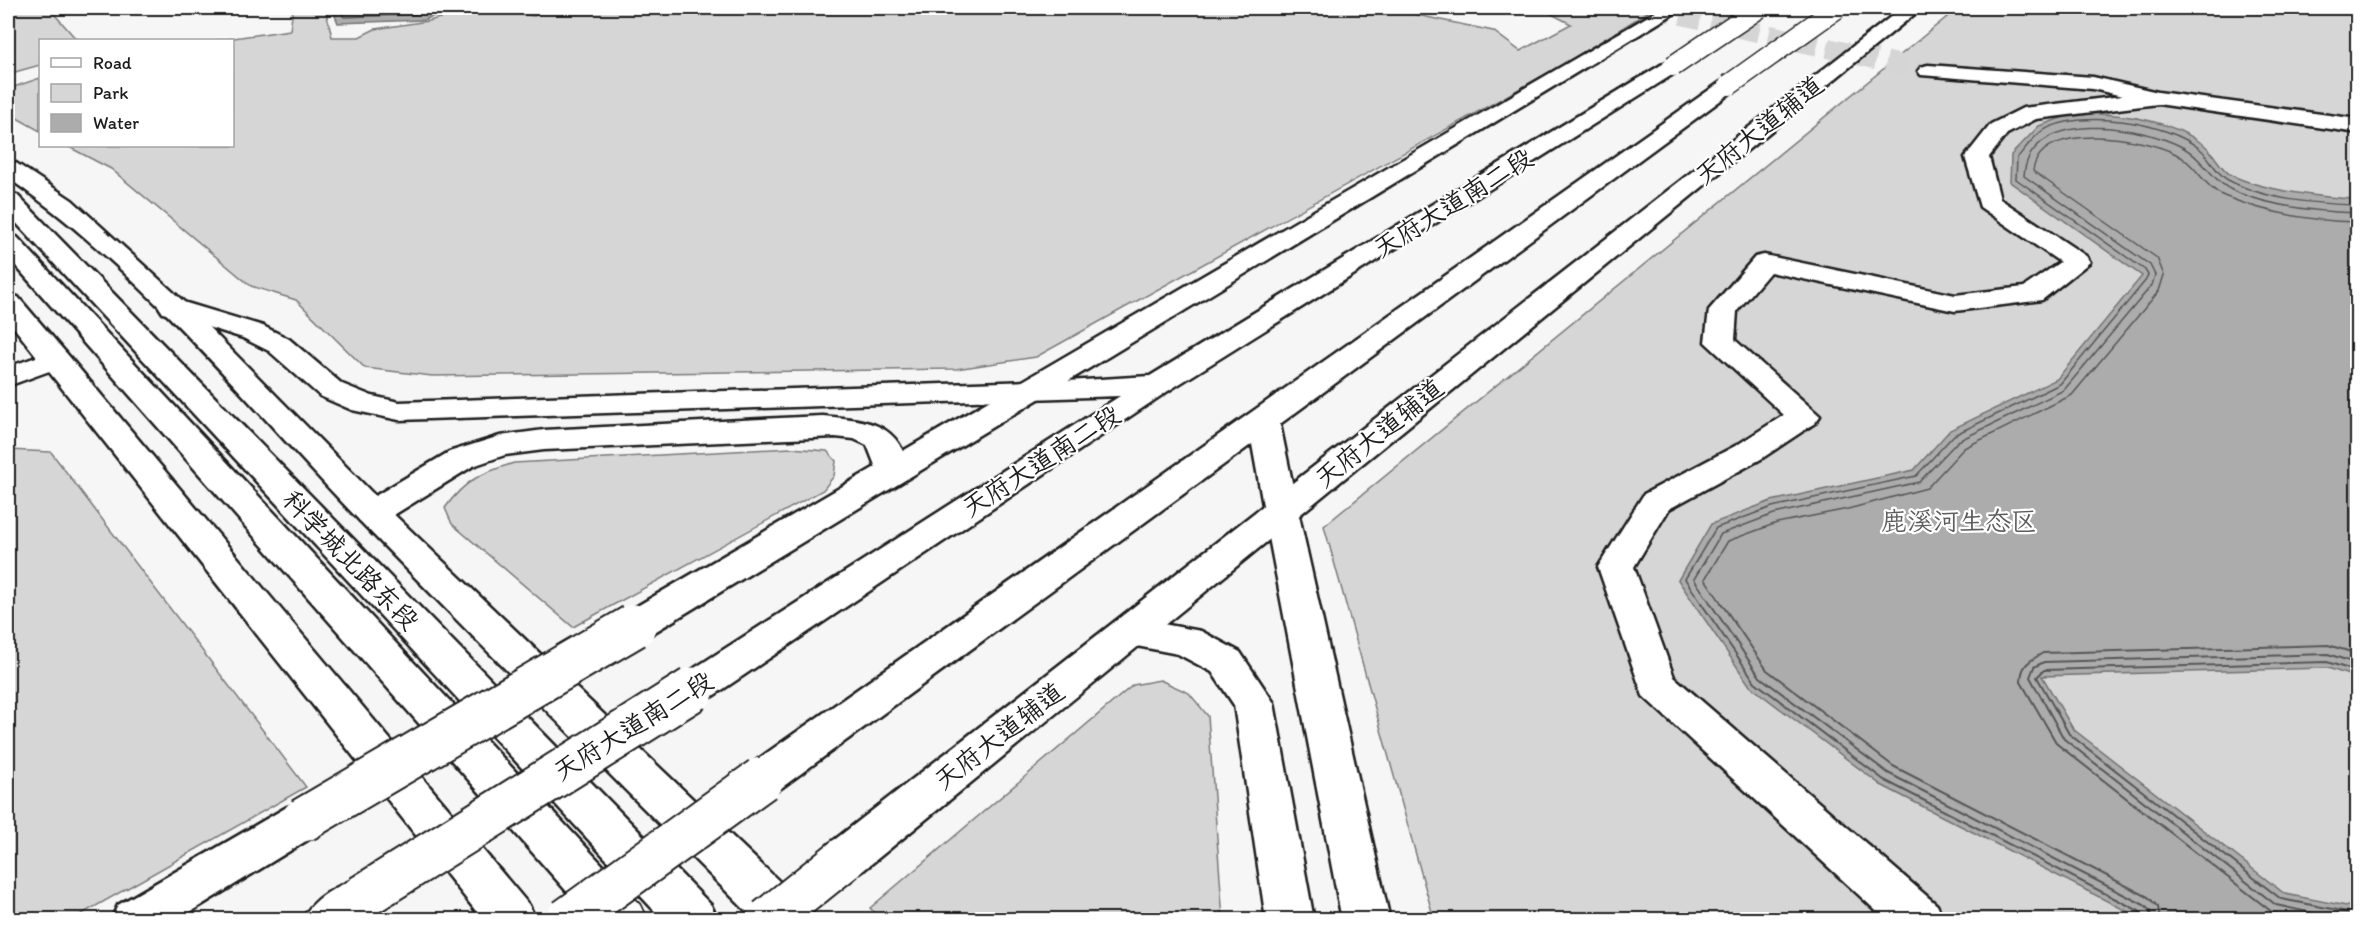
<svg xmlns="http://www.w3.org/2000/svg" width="2365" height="927" viewBox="0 0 2365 927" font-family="Itim,'LXGW WenKai TC',sans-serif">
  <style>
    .green { fill: #d6d6d6; stroke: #797979; stroke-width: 1.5 }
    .water { fill: #acacac; stroke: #727272; stroke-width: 1.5 }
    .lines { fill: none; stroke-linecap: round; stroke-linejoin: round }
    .shore-far1 { stroke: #565656; stroke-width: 1.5 }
    .shore { stroke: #565656; stroke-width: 2 }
    .minor-tunnel { stroke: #d5d5d5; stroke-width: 20; stroke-dasharray: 20 10; stroke-linecap: butt }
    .minor-casing { stroke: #1c1c1c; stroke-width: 5 }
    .major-casing { stroke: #1c1c1c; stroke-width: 5 }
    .highway-casing { stroke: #1c1c1c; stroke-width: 5 }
    .minor { fill: #fff; fill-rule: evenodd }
    .major { fill: #fff; fill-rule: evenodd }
    .highway { fill: #fff; fill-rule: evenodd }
    .minor-bridge-casing { stroke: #1c1c1c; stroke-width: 47; stroke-linecap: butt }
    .highway-bridge-far1-casing { stroke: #1c1c1c; stroke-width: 23; stroke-linecap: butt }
    .highway-bridge-casing { stroke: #1c1c1c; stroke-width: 47; stroke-linecap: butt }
    .minor-bridge { stroke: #fff; stroke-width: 43 }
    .highway-bridge-far1 { stroke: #fff; stroke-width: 20 }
    .highway-bridge { stroke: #fff; stroke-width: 43 }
    .labels { text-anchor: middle; stroke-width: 4.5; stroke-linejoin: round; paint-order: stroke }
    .street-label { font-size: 26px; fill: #1c1c1c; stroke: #fff }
    .park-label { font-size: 26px; fill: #5d5d5d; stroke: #fff }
  </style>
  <rect width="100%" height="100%" fill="#f6f6f6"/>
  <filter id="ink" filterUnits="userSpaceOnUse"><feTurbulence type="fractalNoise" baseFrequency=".0167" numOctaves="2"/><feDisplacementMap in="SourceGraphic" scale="12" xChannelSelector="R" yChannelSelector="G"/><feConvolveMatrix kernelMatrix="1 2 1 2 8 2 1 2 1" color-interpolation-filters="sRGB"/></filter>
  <g filter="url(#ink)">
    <path class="green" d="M8,8H49L77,40H40V65L8,74Z
      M293,8H325L332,37H359L375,29L428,21L476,9L534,16L550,8H1384L1493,31L1520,51L1571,24L1540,8H1630L1648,12L1571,60L1036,357L956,369L432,376L365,368L296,300L251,286L111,169L67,146H232V40H220L290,30Z
      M1958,8H2357V919H1434L1324,526Z
      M40,78V131L8,113V89Z
      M791,448L827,451L836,461L834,476L823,490L573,627L452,524L445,508C465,480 481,473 514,463Z
      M8,450L51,452L306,787L73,919H8Z
      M1160,680L1189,693L1208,716L1223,919L882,920L870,908L1133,685Z"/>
    <path class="water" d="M332,8H454L424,20L338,23Z
      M2075,113C2116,113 2169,119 2203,144C2214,152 2220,169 2231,175C2261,190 2324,198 2357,199V678L2328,668L2042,676L2073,729L2285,894L2357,908V919H2142L1881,785L1750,686L1678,580L1711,524L1771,501L1914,470L1950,430L2057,379L2142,276L2010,182L2011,155L2039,126Z"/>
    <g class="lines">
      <path class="shore-far1" d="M338,8L344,17L423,14L438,8
        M1702,604L1685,579L1716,528L1772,507L1916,476L1954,435L2060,384L2146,280L2148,275L2145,270L2016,179L2017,158C2025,149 2032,138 2042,131C2080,108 2167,122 2200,149C2211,158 2215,173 2228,180C2265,200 2316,204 2358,205
        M1711,604L1694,579L1721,534L1774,514L1919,482L1958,441L2064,390L2152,285L2155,275L2150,265L2024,176C2029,107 2143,125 2184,148C2205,160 2213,183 2236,192C2274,207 2318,212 2358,213
        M1722,604L1705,579L1728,541L1777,523L1848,509L1927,488L1964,448L2072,395L2159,291L2164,275L2157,258L2033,171C2040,119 2145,138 2176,154C2196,164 2204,187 2224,196C2266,213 2312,221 2358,222"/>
      <path class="shore" d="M1701,603L1755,682L1884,780L2139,911L2143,920
        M1710,603L1760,677L1888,773L2144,905L2150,911L2151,920
        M1721,603L1767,670L1893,766L2148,897L2158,907L2160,920
        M2358,672L2327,662L2044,670L2037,677L2069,734L2281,899L2358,914
        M2297,920L2272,912L2057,744L2021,682C2021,665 2029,661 2043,653L2328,645L2358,654
        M2345,920L2276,905L2064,739L2030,677L2034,667L2044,662L2328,654L2358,664"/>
      <path class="minor-tunnel" d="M1652,8L1928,71"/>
      <defs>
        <path id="minor" d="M1662,8H1683L648,636L634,640L620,636L615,626L620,616Z
          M1902,8H1922L860,873L844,879L828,873L821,859L828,845Z
          M1928,65L2093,77L2158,92L2358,119V133L2158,104L2036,119L2007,134L1989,157L2000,199L2086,256L2090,262L2042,300L1955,311L1770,272L1737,311L1735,340L1820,416L1815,423L1761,459L1669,509L1634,567L1674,677L1937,905L1944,920H1886L1643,696L1598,567L1644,494L1737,445L1784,415L1705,342L1709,310L1755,257L1764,255L1955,295L2024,287L2060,262L1980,207L1965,157L1991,124L2023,108L2122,96L2093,89L1921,75L1918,71L1921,67Z
          M8,161L16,163L72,200L183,301L384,505L804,905L811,920H755C623,787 490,655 360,521C249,406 140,268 8,178Z
          M8,295L18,297L66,353L529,905L536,920H483L8,320Z
          M303,801L319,807L325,820L319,833L177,920H111L118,905L287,807Z"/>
        <path id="major" d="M8,193L17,195L711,905L718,920H663L8,214Z
          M8,234L17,237L640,905L647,920H592L8,257Z
          M173,299L263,326L289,339L342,384L372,396L399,402L1029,381L1040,384L1044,390L1040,396L1029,399L399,420L352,410L320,396L269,351L243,338L163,313L159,307L163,301Z
          M56,350L66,353L71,359L66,365L8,386V367Z
          M822,416C865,420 900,421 909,471L904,478L892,481L880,478L867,445L854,439L835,437L544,450L505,455L473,466L384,521L372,524L360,521L355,513L360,505L449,452L500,436L544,430Z
          M1281,500L1293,503L1298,511L1390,920H1342L1264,511L1269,503Z
          M1130,618L1201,631L1240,652L1274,703L1314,920H1266L1234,705L1212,672L1178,654L1116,642L1111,632L1116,622Z"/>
        <path id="highway" d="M1673,60L1680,62L1683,66L1680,70L1168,391L707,700L693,704L679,700L673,689L679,678L1120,396L1029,399L1018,396L1014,390L1018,384L1150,376L1666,62Z
          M1729,79L1736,81L1739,85L1736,89L1280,424L1298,511L1293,519L1281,522L1269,519L1264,511L1252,444L777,791L762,796L747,791L740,779L747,767L1722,81Z
          M362,876L379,882L386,897L379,912L367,920H302C313,897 339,885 362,876Z"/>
      </defs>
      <use href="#minor" class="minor-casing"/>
      <use href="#major" class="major-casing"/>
      <use href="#highway" class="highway-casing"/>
      <use href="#minor" class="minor"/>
      <use href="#major" class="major"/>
      <use href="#highway" class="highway"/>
      <defs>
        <path id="minor-bridge" d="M303,820L634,626
          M768,920L844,859"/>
        <path id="highway-bridge-far1" d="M1673,66L1759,8
          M1729,85L1837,8"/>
        <path id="highway-bridge" d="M362,897L693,689
          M567,920L762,779"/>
      </defs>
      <use href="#minor-bridge" class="minor-bridge-casing"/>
      <use href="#highway-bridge-far1" class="highway-bridge-far1-casing"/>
      <use href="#highway-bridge" class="highway-bridge-casing"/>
      <use href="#minor-bridge" class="minor-bridge"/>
      <use href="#highway-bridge-far1" class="highway-bridge-far1"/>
      <use href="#highway-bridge" class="highway-bridge"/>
    </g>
  </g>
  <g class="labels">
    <g class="street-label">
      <text transform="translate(1759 130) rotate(-39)" y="9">天府大道辅道</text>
      <text transform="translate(1453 203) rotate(-32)" y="9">天府大道南二段</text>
      <text transform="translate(1379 433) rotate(-39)" y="9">天府大道辅道</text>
      <text transform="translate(1041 461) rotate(-33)" y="9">天府大道南二段</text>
      <text transform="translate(351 560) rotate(46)" y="9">科学城北路东段</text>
      <text transform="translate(633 726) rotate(-32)" y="9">天府大道南二段</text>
      <text transform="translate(999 736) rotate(-38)" y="9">天府大道辅道</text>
    </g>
    <g class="park-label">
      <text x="1959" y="530">鹿溪河生态区</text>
    </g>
  </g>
  <rect width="2365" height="927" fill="none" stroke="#fff" stroke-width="30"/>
  <rect x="15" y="15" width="2335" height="897" fill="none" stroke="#1c1c1c" stroke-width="2" filter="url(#ink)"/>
  <rect x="39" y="39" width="195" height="108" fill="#ffffff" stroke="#a4a4a4" stroke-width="1.5"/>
  <rect x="51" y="58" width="30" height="9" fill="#ffffff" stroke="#a4a4a4" stroke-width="1.5"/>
  <text x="93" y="69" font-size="18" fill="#1c1c1c">Road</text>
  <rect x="51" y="84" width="30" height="18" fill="#d6d6d6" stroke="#a4a4a4" stroke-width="1.5"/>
  <text x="93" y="99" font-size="18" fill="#1c1c1c">Park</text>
  <rect x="51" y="114" width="30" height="18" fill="#acacac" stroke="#a4a4a4" stroke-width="1.5"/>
  <text x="93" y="129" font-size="18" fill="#1c1c1c">Water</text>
</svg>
